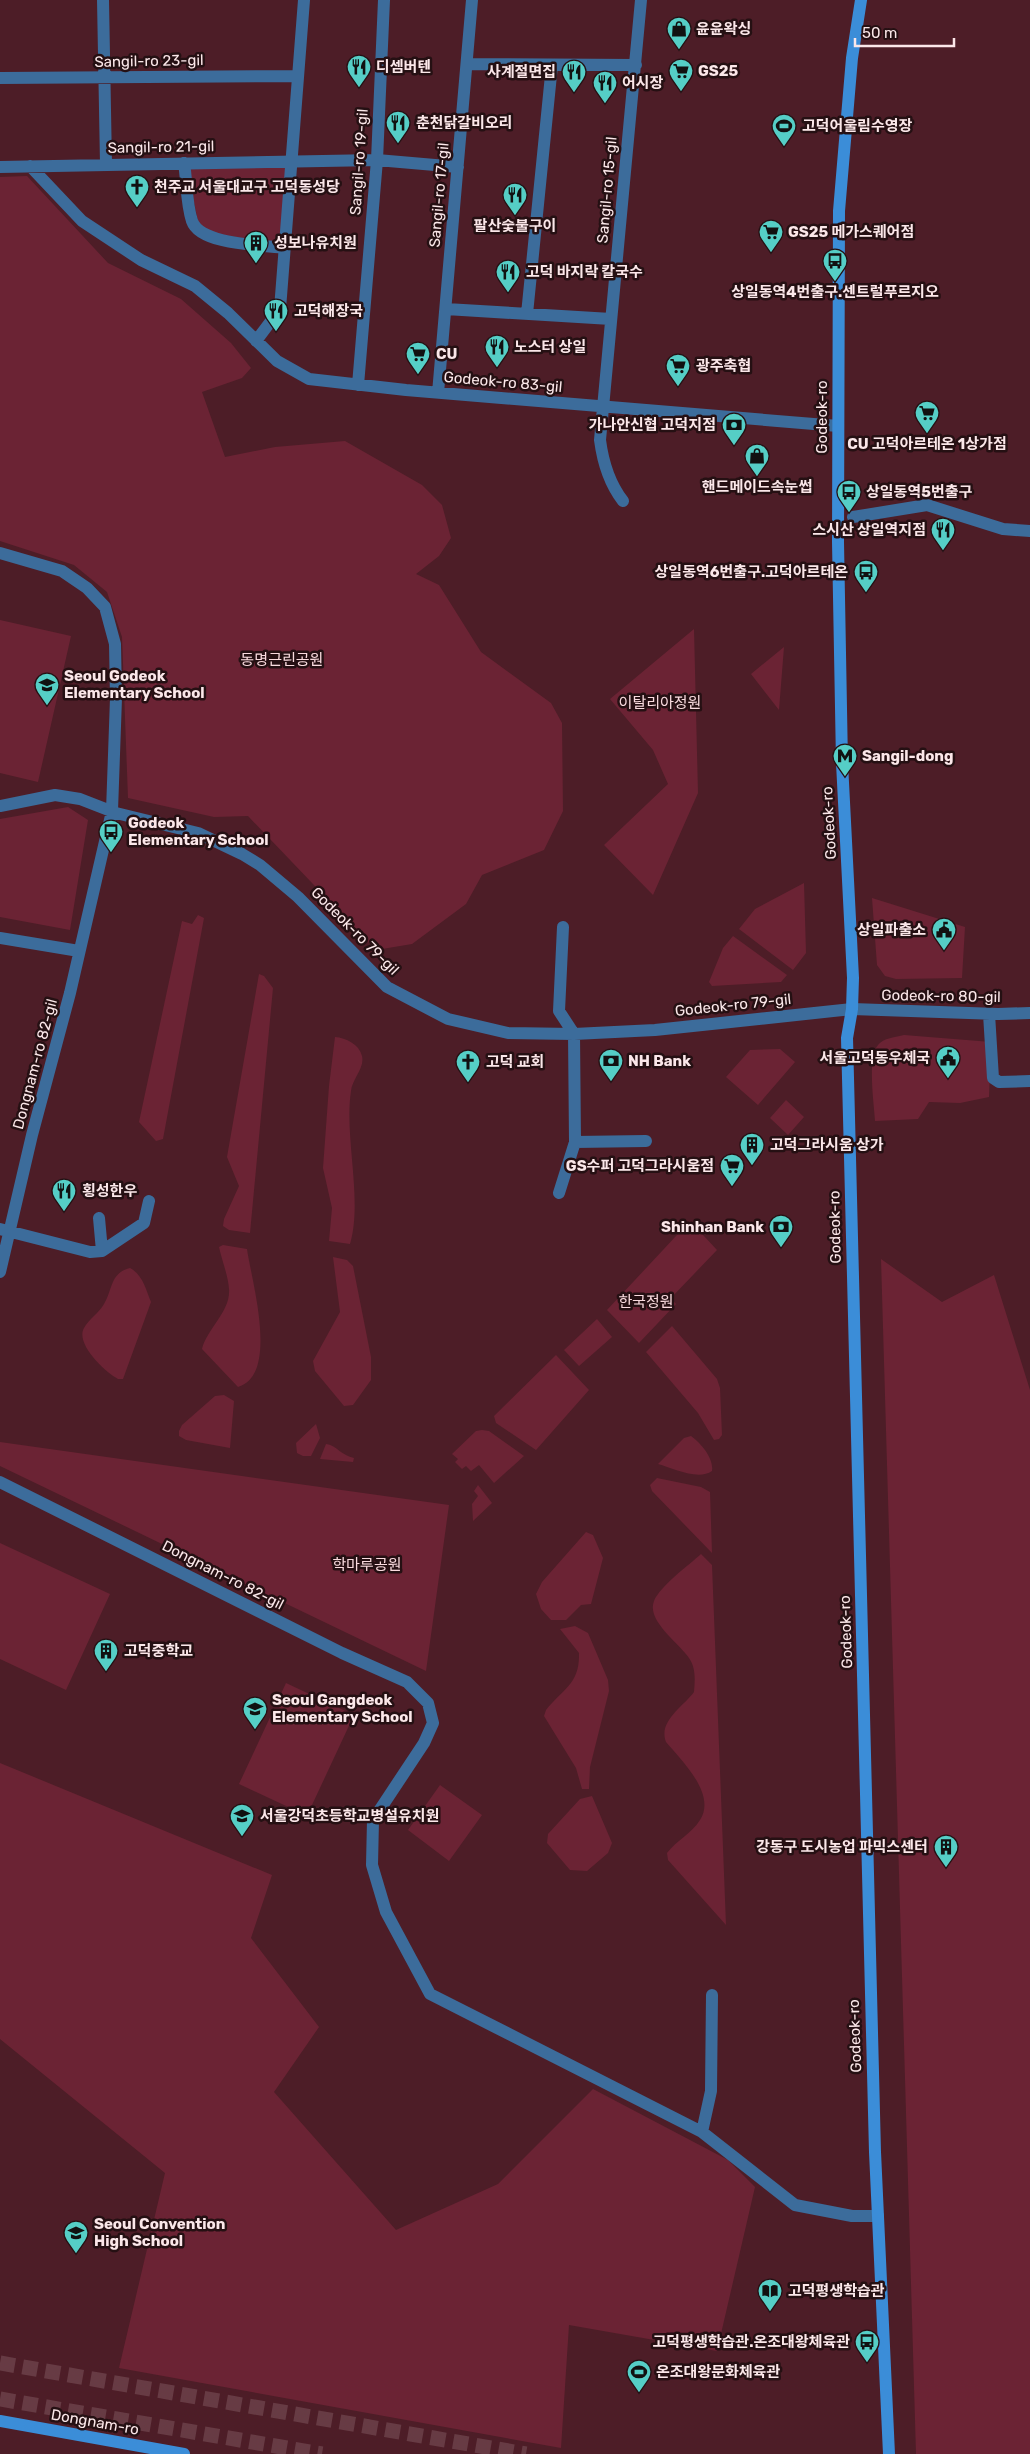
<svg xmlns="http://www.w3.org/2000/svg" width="1030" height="2454" viewBox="0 0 1030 2454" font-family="Rubik,'Noto Sans KR',sans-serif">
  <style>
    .green { fill: #6b2334 }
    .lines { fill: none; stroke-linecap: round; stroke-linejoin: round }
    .highway-tunnel { stroke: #673b44; stroke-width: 15; stroke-dasharray: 15 8; stroke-linecap: butt }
    .street { stroke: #3c6c9b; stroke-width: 12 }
    .secondary { stroke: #3b8dd8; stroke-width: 12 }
    .labels { text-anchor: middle; stroke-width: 5; stroke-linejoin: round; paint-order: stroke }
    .poi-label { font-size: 15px; font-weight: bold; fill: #fbe7e9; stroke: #251013; text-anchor: start }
    .street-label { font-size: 15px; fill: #fbe7e9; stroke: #251013 }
    .park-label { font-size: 15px; fill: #fadbdf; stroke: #251013 }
  </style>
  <rect width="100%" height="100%" fill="#4d1d27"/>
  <path class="green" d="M290,162L284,245L200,231L186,164Z
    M27,176L108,263L181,299L231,343L251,368L242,378L202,392L225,457L275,447L345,441L422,485L442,505L451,538L439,556L416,574L439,585L481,652L551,703L562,723L563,811L544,850L482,875L466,904L412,944L376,950L248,816L214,817L128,798L122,637L107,592L74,565L0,541V177Z
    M0,620L71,636L38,782L0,773Z
    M694,629L698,793L653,895L604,845L668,784L653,750L610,699Z
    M784,647L779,710L751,674Z
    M68,807L88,820L70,930L0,917V819Z
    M804,883L806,953L793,970L739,929L755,909Z
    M872,898L965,927L962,978L896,979L885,976L877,965Z
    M198,915L204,918L163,1139L156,1141L139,1122L182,921L192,924Z
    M733,936L787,975L781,982L712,986L709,982L723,948Z
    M259,974L264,976L273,988L250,1233L229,1230L223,1226L224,1219L239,1186L227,1157Z
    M904,1035L991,1042L989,1097L960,1103L929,1102L918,1119L875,1121C874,1103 867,1058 878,1045C883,1038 896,1037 904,1035Z
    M335,1037C346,1038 359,1044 362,1056C365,1068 352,1079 351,1091C344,1137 363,1200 350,1244L329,1241L332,1208L323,1168L329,1086Z
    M780,1049L795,1062L758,1105L726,1077L750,1050Z
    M786,1100L804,1117L788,1135L770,1118Z
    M690,1221L717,1250L671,1298L676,1304L639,1343L607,1310Z
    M223,1245L247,1249C251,1279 280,1375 238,1387L202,1349C207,1329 231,1311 229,1289C228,1275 222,1261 219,1247Z
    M333,1257L347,1260L353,1266L371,1357V1380L353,1405L344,1406L315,1371L313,1361L340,1312Z
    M881,1259L942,1302L994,1275L1030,1390V2454H916Z
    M130,1268C143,1275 146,1290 151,1302L123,1379H118C105,1372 75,1344 84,1328C89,1319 99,1313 104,1304C113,1289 110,1273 130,1268Z
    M597,1319L612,1337L579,1366L564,1350Z
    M672,1326L717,1379L720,1388L722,1435L719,1439L714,1440L698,1413L646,1352Z
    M556,1355L589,1390L536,1450L496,1423L494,1416Z
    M224,1395L234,1401L230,1448L186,1440L179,1436V1431L182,1425L215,1396Z
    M316,1424L320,1438L311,1456H303L297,1453L296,1443Z
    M482,1430L489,1431L524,1456L494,1483L479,1465L471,1471L466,1466L462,1469L455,1462L458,1459L452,1454L476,1431Z
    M691,1436C702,1444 714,1459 712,1471C698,1481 673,1468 658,1464L684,1438Z
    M0,1442L449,1505L426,1671L0,1466Z
    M326,1444C336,1445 342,1456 354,1458L353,1462L320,1459Z
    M657,1478L701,1487L710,1492L712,1553L652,1491L650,1485Z
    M478,1485L492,1503L473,1521L472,1504L478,1496L474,1491Z
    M586,1532L593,1535L603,1558L591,1604L581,1605L566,1620H551L541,1609L536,1594L542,1582Z
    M0,1543L110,1594L66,1690L0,1659Z
    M701,1554L712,1565L726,1925L668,1860L667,1853C676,1841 692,1833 700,1820C717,1794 681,1760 666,1742C658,1721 683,1707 694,1692C695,1680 696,1668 689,1658C680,1644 646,1621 654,1601C660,1586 689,1565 701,1554Z
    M575,1626L588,1633L608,1680L609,1691L590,1767L589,1789H582L576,1768L544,1716L546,1710C563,1689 580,1684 579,1653L560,1629Z
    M286,1683L354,1715L312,1805L306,1811L299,1812L239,1784Z
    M0,1763L272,1875L251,1938L319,2027L274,2092L396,2230L498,2184L593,2089L728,2160L755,2187L717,2351L569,2325L561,2448L119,2368L165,2173L0,2039Z
    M440,1785L482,1815L449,1861L408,1830Z
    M592,1796L612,1843L608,1853L587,1871L570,1870L547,1843L548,1834L580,1799Z"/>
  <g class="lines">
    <path class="highway-tunnel" d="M0,2363L526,2454
      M0,2399L322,2454"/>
    <path class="street" d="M103,0L106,164
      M467,64L636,65
      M0,78L298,76
      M184,163C187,181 186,203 192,221C200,245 262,245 285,248
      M30,166L82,221L141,260L195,286L228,313L277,361L309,379L406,390L838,426
      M0,167L377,160L458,167
      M446,309L611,319
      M527,314L552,65
      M256,341L280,309L304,0
      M358,385L377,160L384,0
      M438,393L472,0
      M623,501C609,483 603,463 600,440L641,0
      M853,517L927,505L1003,529L1030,531
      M0,553L62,571L87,588L105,607L115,644L116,698L112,811L70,993L32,1135L0,1272
      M0,806L55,795L80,799L116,813L198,833L242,854L260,865L298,897L387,987L448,1019L508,1033L574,1034L655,1030L852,1009L998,1014L1030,1013
      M0,938L79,951
      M989,1014L993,1078L999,1082L1030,1081
      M575,1142L646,1141
      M559,1193L575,1142L574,1034L559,1011L563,927
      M99,1218L102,1251
      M0,1229L90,1252L102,1251L144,1223L149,1201
      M0,1482L342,1653L407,1682L428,1703L433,1723L424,1743L373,1820L372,1865L386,1912L430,1994L702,2132L795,2205L852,2216H878
      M702,2132L711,2091L712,1995"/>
    <path class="secondary" d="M861,0L852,58L839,211L838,542L842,763L853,978L852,1009L847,1038L875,2152L889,2454
      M0,2421L184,2454"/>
  </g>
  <defs>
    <symbol id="shop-pin" viewBox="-11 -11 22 30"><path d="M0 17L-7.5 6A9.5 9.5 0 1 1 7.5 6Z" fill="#55cec6" stroke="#251013"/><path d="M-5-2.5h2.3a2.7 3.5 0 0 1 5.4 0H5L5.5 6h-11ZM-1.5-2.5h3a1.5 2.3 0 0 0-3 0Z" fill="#111"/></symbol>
    <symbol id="restaurant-pin" viewBox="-11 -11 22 30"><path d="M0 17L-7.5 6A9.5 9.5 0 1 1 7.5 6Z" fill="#55cec6" stroke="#251013"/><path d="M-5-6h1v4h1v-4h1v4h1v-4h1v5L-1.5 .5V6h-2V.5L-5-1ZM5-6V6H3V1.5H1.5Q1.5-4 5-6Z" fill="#111"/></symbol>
    <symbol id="supermarket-pin" viewBox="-11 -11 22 30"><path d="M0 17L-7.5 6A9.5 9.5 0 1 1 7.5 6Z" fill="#55cec6" stroke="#251013"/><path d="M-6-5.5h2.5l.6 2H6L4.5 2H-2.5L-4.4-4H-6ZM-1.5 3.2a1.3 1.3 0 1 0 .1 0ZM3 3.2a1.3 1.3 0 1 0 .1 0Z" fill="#111"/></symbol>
    <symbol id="stadium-pin" viewBox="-11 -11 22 30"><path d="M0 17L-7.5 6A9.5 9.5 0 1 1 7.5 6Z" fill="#55cec6" stroke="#251013"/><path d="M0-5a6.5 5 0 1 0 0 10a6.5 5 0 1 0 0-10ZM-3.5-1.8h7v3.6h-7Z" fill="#111"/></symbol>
    <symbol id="church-pin" viewBox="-11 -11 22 30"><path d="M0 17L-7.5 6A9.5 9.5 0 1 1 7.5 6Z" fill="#55cec6" stroke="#251013"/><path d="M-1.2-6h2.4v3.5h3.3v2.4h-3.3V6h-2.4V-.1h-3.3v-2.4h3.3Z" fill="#111"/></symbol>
    <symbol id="building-pin" viewBox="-11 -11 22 30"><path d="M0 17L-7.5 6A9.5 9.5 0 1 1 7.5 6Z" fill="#55cec6" stroke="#251013"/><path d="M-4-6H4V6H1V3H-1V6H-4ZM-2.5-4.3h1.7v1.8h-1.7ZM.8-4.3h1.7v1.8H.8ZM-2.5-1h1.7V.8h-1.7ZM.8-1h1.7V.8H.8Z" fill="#111"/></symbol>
    <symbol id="bus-pin" viewBox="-11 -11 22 30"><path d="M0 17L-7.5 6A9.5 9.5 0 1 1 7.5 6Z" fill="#55cec6" stroke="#251013"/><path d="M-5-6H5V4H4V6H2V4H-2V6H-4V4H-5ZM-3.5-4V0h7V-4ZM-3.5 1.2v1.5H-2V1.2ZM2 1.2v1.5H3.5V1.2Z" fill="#111"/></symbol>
    <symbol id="bank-pin" viewBox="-11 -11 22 30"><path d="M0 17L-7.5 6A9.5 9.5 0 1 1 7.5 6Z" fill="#55cec6" stroke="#251013"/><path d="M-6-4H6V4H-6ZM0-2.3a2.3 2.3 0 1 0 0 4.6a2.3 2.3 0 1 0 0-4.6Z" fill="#111"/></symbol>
    <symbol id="school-pin" viewBox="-11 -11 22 30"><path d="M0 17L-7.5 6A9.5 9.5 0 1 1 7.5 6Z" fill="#55cec6" stroke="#251013"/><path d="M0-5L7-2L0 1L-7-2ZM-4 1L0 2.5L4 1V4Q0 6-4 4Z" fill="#111"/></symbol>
    <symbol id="metro-pin" viewBox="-11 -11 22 30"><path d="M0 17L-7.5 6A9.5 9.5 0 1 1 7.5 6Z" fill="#55cec6" stroke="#251013"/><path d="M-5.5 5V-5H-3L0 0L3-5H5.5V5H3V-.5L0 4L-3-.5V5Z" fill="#111"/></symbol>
    <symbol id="civic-pin" viewBox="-11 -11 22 30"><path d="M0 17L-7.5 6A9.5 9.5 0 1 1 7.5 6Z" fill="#55cec6" stroke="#251013"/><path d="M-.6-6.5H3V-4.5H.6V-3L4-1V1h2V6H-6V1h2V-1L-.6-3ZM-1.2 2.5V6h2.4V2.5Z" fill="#111"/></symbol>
    <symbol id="library-pin" viewBox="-11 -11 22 30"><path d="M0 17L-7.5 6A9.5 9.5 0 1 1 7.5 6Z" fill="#55cec6" stroke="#251013"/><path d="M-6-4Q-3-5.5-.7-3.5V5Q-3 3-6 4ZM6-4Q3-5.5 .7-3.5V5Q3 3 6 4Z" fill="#111"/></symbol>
  </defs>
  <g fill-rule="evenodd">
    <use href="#shop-pin" x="665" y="15" width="28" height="38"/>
    <use href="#restaurant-pin" x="345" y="53" width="28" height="38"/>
    <use href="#supermarket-pin" x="667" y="57" width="28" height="38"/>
    <use href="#restaurant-pin" x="560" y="58" width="28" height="38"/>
    <use href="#restaurant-pin" x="591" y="69" width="28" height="38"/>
    <use href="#restaurant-pin" x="384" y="109" width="28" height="38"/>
    <use href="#stadium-pin" x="770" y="112" width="28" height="38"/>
    <use href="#church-pin" x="123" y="173" width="28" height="38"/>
    <use href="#restaurant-pin" x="501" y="181" width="28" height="38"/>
    <use href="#supermarket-pin" x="757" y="218" width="28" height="38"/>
    <use href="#building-pin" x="242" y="229" width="28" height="38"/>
    <use href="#bus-pin" x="821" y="247" width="28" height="38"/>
    <use href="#restaurant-pin" x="494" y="258" width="28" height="38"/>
    <use href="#restaurant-pin" x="262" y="297" width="28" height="38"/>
    <use href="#restaurant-pin" x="483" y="333" width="28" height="38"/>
    <use href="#supermarket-pin" x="404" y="340" width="28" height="38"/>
    <use href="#supermarket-pin" x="664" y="352" width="28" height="38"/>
    <use href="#supermarket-pin" x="913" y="399" width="28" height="38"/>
    <use href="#bank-pin" x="720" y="411" width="28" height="38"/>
    <use href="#shop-pin" x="743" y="442" width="28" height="38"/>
    <use href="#bus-pin" x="835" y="478" width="28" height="38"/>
    <use href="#restaurant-pin" x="929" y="516" width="28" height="38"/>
    <use href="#bus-pin" x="852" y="558" width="28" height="38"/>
    <use href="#school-pin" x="33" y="671" width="28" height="38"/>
    <use href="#metro-pin" x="831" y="742" width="28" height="38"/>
    <use href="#bus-pin" x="97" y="818" width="28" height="38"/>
    <use href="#civic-pin" x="930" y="916" width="28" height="38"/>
    <use href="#civic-pin" x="934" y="1044" width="28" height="38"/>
    <use href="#bank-pin" x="597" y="1047" width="28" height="38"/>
    <use href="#church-pin" x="454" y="1048" width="28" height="38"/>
    <use href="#building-pin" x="738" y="1131" width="28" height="38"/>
    <use href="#supermarket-pin" x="718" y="1152" width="28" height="38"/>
    <use href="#restaurant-pin" x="50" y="1177" width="28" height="38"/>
    <use href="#bank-pin" x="767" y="1213" width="28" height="38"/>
    <use href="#building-pin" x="92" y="1637" width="28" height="38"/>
    <use href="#school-pin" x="241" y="1695" width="28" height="38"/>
    <use href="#school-pin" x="228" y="1802" width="28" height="38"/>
    <use href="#building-pin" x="932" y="1833" width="28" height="38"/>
    <use href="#school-pin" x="62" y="2219" width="28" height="38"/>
    <use href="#library-pin" x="756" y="2277" width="28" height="38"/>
    <use href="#bus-pin" x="853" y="2328" width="28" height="38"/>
    <use href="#stadium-pin" x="625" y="2358" width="28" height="38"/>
  </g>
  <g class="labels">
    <g class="poi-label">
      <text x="696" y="34">윤윤왁싱</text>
      <text x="376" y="72">디셈버텐</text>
      <text x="698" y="76">GS25</text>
      <text x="556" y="77" text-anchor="end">사계절면집</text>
      <text x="622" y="88">어시장</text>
      <text x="416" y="128">춘천닭갈비오리</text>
      <text x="802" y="131">고덕어울림수영장</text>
      <text x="154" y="192">천주교 서울대교구 고덕동성당</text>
      <text x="515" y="231" text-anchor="middle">팔산숯불구이</text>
      <text x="788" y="237">GS25 메가스퀘어점</text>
      <text x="274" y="248">성보나유치원</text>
      <text x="526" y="277">고덕 바지락 칼국수</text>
      <text x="835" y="297" text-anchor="middle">상일동역4번출구.센트럴푸르지오</text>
      <text x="294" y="316">고덕해장국</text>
      <text x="514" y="352">노스터 상일</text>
      <text x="436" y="359">CU</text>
      <text x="696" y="371">광주축협</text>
      <text x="716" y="430" text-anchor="end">가나안신협 고덕지점</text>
      <text x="927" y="449" text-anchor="middle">CU 고덕아르테온 1상가점</text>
      <text x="757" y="492" text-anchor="middle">핸드메이드속눈썹</text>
      <text x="866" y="497">상일동역5번출구</text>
      <text x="926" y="535" text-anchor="end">스시산 상일역지점</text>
      <text x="848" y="577" text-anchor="end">상일동역6번출구.고덕아르테온</text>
      <text x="64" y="681">Seoul Godeok<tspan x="64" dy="17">Elementary School</tspan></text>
      <text x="862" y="761">Sangil-dong</text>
      <text x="128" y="828">Godeok<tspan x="128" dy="17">Elementary School</tspan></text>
      <text x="926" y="935" text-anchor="end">상일파출소</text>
      <text x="930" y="1063" text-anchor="end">서울고덕동우체국</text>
      <text x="628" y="1066">NH Bank</text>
      <text x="486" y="1067">고덕 교회</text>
      <text x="770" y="1150">고덕그라시움 상가</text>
      <text x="714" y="1171" text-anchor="end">GS수퍼 고덕그라시움점</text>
      <text x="82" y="1196">횡성한우</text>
      <text x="764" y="1232" text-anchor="end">Shinhan Bank</text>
      <text x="124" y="1656">고덕중학교</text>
      <text x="272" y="1705">Seoul Gangdeok<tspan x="272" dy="17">Elementary School</tspan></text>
      <text x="260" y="1821">서울강덕초등학교병설유치원</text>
      <text x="928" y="1852" text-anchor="end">강동구 도시농업 파믹스센터</text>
      <text x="94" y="2229">Seoul Convention<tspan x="94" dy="17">High School</tspan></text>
      <text x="788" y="2296">고덕평생학습관</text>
      <text x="850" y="2347" text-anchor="end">고덕평생학습관.온조대왕체육관</text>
      <text x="656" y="2377">온조대왕문화체육관</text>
    </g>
    <g class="street-label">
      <text transform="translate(149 61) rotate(-1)" y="5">Sangil-ro 23-gil</text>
      <text transform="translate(161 147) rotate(-1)" y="5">Sangil-ro 21-gil</text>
      <text transform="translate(359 162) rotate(-86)" y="5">Sangil-ro 19-gil</text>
      <text transform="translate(607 190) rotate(-85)" y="5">Sangil-ro 15-gil</text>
      <text transform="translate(439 195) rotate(-85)" y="5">Sangil-ro 17-gil</text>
      <text transform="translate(503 382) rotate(5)" y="5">Godeok-ro 83-gil</text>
      <text transform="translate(822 417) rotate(-90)" y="5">Godeok-ro</text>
      <text transform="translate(829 823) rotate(-93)" y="5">Godeok-ro</text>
      <text transform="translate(355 931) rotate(45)" y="5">Godeok-ro 79-gil</text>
      <text transform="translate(941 996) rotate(1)" y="5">Godeok-ro 80-gil</text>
      <text transform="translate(733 1005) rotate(-6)" y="5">Godeok-ro 79-gil</text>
      <text transform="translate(35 1064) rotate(-75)" y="5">Dongnam-ro 82-gil</text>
      <text transform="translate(835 1227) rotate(-91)" y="5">Godeok-ro</text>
      <text transform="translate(223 1575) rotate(27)" y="5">Dongnam-ro 82-gil</text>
      <text transform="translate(846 1632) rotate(-92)" y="5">Godeok-ro</text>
      <text transform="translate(855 2036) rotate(-92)" y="5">Godeok-ro</text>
      <text transform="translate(95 2422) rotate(10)" y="5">Dongnam-ro</text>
    </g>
    <g class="park-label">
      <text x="282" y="665">동명근린공원</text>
      <text x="660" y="708">이탈리아정원</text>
      <text x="646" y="1307">한국정원</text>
      <text x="367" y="1570">학마루공원</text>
    </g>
  </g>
  <path d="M855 38v8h99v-8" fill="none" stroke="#fbe7e9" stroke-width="2.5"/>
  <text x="862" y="38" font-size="15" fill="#fbe7e9" stroke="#251013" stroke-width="4" paint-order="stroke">50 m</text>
</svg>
